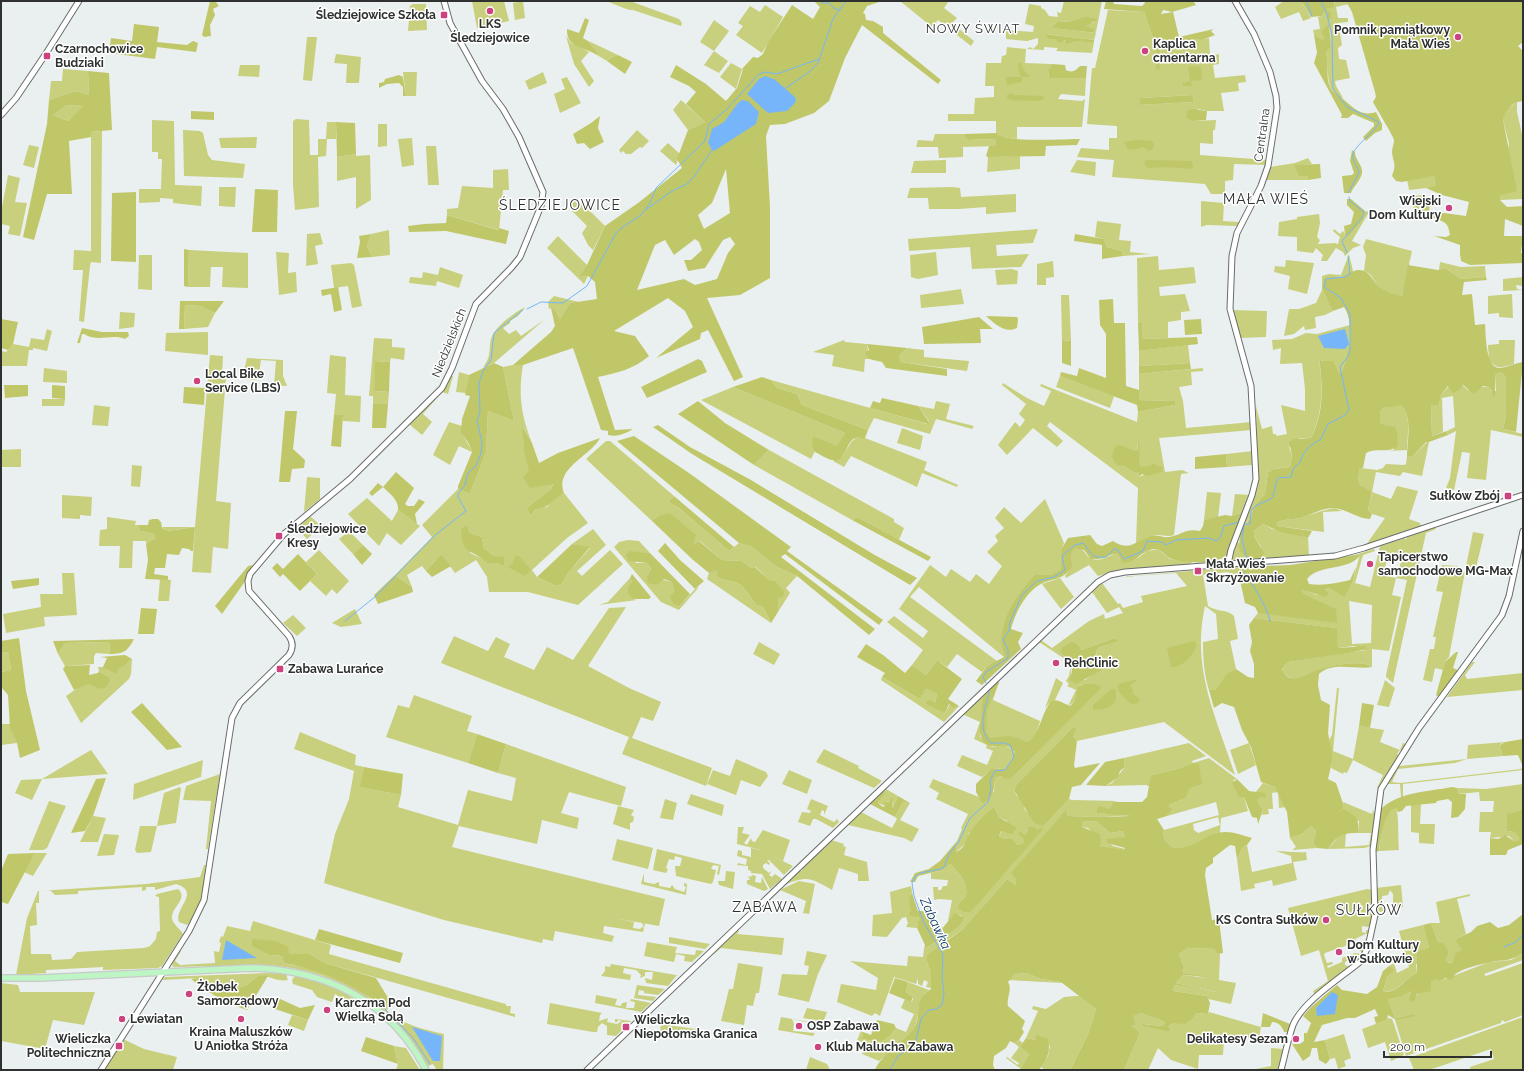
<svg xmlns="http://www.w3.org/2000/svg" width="1524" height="1071" viewBox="0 0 1524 1071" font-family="Raleway,sans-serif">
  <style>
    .green { fill: #c8cf7d; fill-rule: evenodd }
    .forest { fill: #c0c769; fill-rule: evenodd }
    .water { fill: #77b5fa }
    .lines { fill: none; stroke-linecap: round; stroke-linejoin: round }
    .stream { stroke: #77b5fa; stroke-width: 1 }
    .secondary-casing { stroke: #686d6c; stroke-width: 7 }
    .primary-casing { stroke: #c9c9c9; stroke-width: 8 }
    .secondary { stroke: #fff; stroke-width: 5 }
    .primary { stroke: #bdf5c5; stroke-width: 5.5 }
    .poi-dot { fill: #cc437f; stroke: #fff; stroke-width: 1.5 }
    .labels { text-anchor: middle; stroke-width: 3; stroke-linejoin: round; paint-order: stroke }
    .poi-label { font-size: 12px; font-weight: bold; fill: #2e3130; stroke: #fff; text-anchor: start }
    .street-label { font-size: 12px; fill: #2e3130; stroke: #fff }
    .neighbourhood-label { font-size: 13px; letter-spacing: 1px; fill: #2e3130; stroke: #fff }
    .water-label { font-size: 13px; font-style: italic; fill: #06345e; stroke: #fff }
    .quarter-label { font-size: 14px; letter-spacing: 1px; fill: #2e3130; stroke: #fff }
  </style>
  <rect width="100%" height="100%" fill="#eaf0ef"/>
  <path class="green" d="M472,1H504L509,21L477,28Z
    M523,1L525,18L515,20L513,3Z
    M606,1H630L679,19L682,23L681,26L633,10C628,11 613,3 606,1Z
    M900,1H949L944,8L957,18L952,23L974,41L971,46L938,20L932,27Z
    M1064,1H1102L1096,32L1086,26L1087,24L1095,22L1081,19L1068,22L1058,21L1053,28L1096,33L1094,40L1046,34L1057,40L1094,42L1092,53L1056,51L1058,48L1044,47V50L1027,49L1030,47L1033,49L1038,44V38L1027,41L1006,39V30L1033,32L1034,26L1025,24L1029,4L1041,6V8L1045,10L1049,16L1058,17L1057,12L1061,13Z
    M1284,1H1301L1311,18L1303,21L1299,12L1281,19L1275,7Z
    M1334,1H1346L1349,4L1336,7L1338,18H1348V22L1338,23L1342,45L1338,48L1339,59L1346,60L1350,78L1335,81L1336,86L1343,98C1322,91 1331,69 1326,53L1331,47C1330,39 1331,33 1329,25L1325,38L1322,41L1314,35L1313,30L1320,29L1318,17L1322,16L1325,11L1328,20L1326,9L1335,3Z
    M413,4H426L427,30L408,31L410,6Z
    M765,5L783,17L762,53L736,35L743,26L738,23L750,6L760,12Z
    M1108,10L1144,12L1155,44L1156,62V55L1161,52L1159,46C1167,42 1176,43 1184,43C1188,42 1192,40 1196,39C1201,39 1204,40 1209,38L1210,56L1219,54V64L1213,65L1215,78L1245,75L1246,82L1238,83L1239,91L1221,93L1224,111H1207L1198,109L1194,121L1216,120L1215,130H1213V144L1200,143V155L1267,160L1266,165L1234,164L1233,180L1225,181V194H1211L1205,184L1112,177L1114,160L1077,157L1081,148L1109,150V138H1117V126L1087,124L1092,68H1095ZM1193,95L1194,102L1140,105V98Z
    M714,20L729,31L714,51L728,61L719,73L704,65L714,51L700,42Z
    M566,36L571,43L589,52L581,61L594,81L589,87L574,64Z
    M307,37H317L312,81L303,80Z
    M582,38L618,55L612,57L607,61L597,55V52L589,42Z
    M1007,47L1026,49L1025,63L1052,64L1048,70L1049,78H1086L1085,96L1061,94L1058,99L1082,101L1085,99L1082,127H1017V139L1001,137L996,134V121H948V114H974L975,98L994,97V86H985L986,63H1001L1002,56L1006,55Z
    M336,54L361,57L359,83H346L347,64L334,63Z
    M731,63L742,69L736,89L720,77Z
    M240,65H260L259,77L238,76Z
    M63,69L88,71L89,95L75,91L49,100L51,81H62Z
    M403,72H417L416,96H406Z
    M543,72L547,83L529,90L525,81Z
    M567,77L581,103L560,113L554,94L565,89L561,79Z
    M681,100L705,122L688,130L673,110Z
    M1517,102V112L1523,139V199L1500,200L1509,144L1503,120L1505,110Z
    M67,105L84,106L68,121L53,115Z
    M296,119L309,120L310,155H318V139H326L327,122H336V139H327L326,156L318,157L319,207L295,210L293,185V121Z
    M152,120L174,121L175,185L202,186L201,206L173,203V199L160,198V202L139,203V189H161L162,159H158V152H152Z
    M378,124H387V146L378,147Z
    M183,130L200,131L203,133L208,155L212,160L245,164L243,178L184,176Z
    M637,130L649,141L642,148L640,147L631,154H626L623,151L621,153L619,150Z
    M102,131L101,263L91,262L90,266L84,322L79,321L83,270H73L74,250L91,251V132Z
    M935,134H964L969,140L995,139L996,146L963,147V157L939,158L938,147H916L918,140L933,141Z
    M257,137L256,148H221L219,138Z
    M412,138L414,165L402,167L398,139Z
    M668,143L680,154L676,165L660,151Z
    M29,145L39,147L34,168L23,165Z
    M426,146H436L439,185H428Z
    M356,154V156L370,155L371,200L356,209V177L337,181V157Z
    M1020,156V169L987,172L988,157Z
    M1308,158L1312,164L1294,166L1308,176V180H1265L1270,167L1295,163Z
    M946,160V173H911L914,161Z
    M1077,160L1096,162L1095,176L1070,172Z
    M508,169L509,190H503L499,230L447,215V209L458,208L462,186L493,188V170Z
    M8,175L20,178L15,202L27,203L20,236L8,234L10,226L1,224V213Z
    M1434,176L1435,187L1409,190L1407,179Z
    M219,187H236L235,207L219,206Z
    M952,187L960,188L961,197L1016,194V212L986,214V207L959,209H929L928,198H907L910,188Z
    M577,198L605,226L593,250L588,245L582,233L587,226L569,208Z
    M1201,201L1224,203L1223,221L1239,222L1237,226L1207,225L1201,227Z
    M1365,211L1369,212L1352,241L1361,245L1353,248L1345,256L1343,252L1336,248L1327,261H1321L1323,255L1316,248L1313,253L1297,251V237L1278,236L1279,222L1297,219V217L1319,214L1320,223L1317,237L1320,240L1318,244L1335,243L1338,244L1340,237L1333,231L1334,229L1340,234L1343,231L1345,235H1350L1363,220Z
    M1097,221L1121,224L1119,240L1131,241L1130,252L1150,254L1123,256L1122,251L1107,247L1104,239L1095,237Z
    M1038,229L1033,243L996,245L997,256L1029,254L1021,267L972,269L970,247L909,251L908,239Z
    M389,230L390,255L372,257L367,246L371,234Z
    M320,233L323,244L315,246L318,264L306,266L307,234Z
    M558,236L587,265L578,277L588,276L584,284L547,248Z
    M1366,239L1412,251L1402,296C1395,295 1386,293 1380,288C1374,282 1373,274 1364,271L1366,255L1363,247Z
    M189,250L248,253V288L222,287L223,267H211L210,287H188Z
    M276,252L289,253L288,273L296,272V273L297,292L279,295Z
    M936,252L938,275L918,279L911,277L910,255Z
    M1349,254L1353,271L1346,276L1327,277L1322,290C1327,297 1327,303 1333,311L1325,315L1315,317L1316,328L1305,330L1304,326L1294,334L1284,336L1289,309H1299L1316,303L1322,290V276L1329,274L1341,275Z
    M139,255H152V290L138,289Z
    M1158,256L1159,270L1194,267L1196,283L1159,287L1160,296L1185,294L1190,311L1181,312V320L1168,322V338L1142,339V323H1138L1137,258Z
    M1286,260L1314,263L1307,294L1288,289L1290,276L1274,272L1275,266L1285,267Z
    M1053,261L1054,277L1046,278V285H1037V264Z
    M1440,262L1461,267L1485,266L1486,277L1461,279L1445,268L1439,270Z
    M351,263L354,265L362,306L352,308L348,286L334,288L331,265Z
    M440,267L463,275L459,288L437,281L436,286L409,283L410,277L422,278L423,272L438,275Z
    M1012,269L1018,271L1017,284L997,285L995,270Z
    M1523,277V286L1516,285L1517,289L1523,290L1503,291V279Z
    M961,289L964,304L921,308L920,295Z
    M1512,294L1513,318L1499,317V313L1488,314V296Z
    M1061,295H1069L1071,341L1062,340Z
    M554,296L579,302L570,303L560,319L551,308L549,309L548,302Z
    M185,305L200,306L215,313L208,327L184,329Z
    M525,307L518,316L510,321V323L503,328L509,334L516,330L521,336L544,320L494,363L483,368C492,354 488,354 491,339C494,327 514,313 525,307Z
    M1232,310L1267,311L1266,337L1240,338Z
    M120,312L135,313L134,327L119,329Z
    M1350,325L1349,351L1343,373H1339L1336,368L1319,359C1323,387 1323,413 1311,438H1300L1289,447L1292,456L1290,467L1274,469L1268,472L1265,494L1254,506L1251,517L1243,526L1258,486L1256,406L1262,429L1272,426L1273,434H1276V436L1287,434L1281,405L1305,411V389L1302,363L1280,364L1281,348L1273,350L1272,340L1292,339L1306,333L1317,334Z
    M47,329L52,331L47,351L33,348V350H29L27,366H1V351L6,352L13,344L29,347L31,338L44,340Z
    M208,332V355L165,351L166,333Z
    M374,338L392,339V347L405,348L404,360L391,358L390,362L376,361L374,391L389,392L388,404H373V396H369Z
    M844,340L845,342L867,344L869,359H865L864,372L832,366L834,355L813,352Z
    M1499,340H1515L1514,364C1501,367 1499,371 1489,360L1488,345L1499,344Z
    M1188,345L1190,363L1139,366V351Z
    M907,348L924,350V357L969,361L967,371L901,362L899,356Z
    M210,355L223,356L222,376L226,377L216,501L231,503L228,549L213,547L211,573L192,572L195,527L167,531L162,527H195Z
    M330,355L346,357L345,395L361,396L360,422L343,421V415H334L336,394L327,393Z
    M247,358L283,360V376L287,386L274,385L276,361L261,360L258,380L242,379Z
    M513,365H523C518,395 521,415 532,443L523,426L524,450L553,483L551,489L529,506L527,509L531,516L535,509L547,507L556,497L564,493L588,523L567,538L532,570L537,577L556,586L562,584L568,573L590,548L572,544L593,529L606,545L577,571L582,576L610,550L623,564L578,605L528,592H489L487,577L476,560L455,573L441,554L426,571L422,566L407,575L412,587L395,575L432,537L422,525L458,489L470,494L486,452L488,411L514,421L503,367ZM467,525L470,533L482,537L484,548L494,556L498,563H487L483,559L470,553Z
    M44,368L67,371V383L43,382Z
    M1203,368V371L1191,372L1192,385L1179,387L1183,401L1186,428L1252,422V430L1159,438L1165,472L1182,470L1189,473L1181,474L1174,535C1168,537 1164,535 1158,535C1150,535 1142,541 1136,544L1138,488L1050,422L1047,426L1063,441L1057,447L1033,428L1007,455L998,445L1015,422L1020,427L1025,420L1019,414L1026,404L1002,385L1003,383L1027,398L1044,406L1051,391L1040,386L1041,384L1137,422L1138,412L1175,405L1174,401L1139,400V374ZM1138,443L1140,467H1163L1139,477L1138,471L1133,472L1124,466L1121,445L1135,452L1137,451Z
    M459,372L469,375L466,393L456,392Z
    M1501,372L1506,377V415L1503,429L1523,434V437L1491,430L1486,480L1467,478L1470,453L1462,452L1454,490L1446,488L1450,478L1456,431L1448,435L1447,431L1455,427L1453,396L1442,398L1443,432L1432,436L1431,405H1439L1441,395L1449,386L1462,385L1468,390L1488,386L1492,391H1496L1495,375Z
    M451,376H453L448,394L442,392L423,414L432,422L422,435L409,424L439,393Z
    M1060,376L1114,396L1110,408L1056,387Z
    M771,380L927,424L929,421L918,406L934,409L936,401L950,404L946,419L974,426L972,429L936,419L930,434L874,418L868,430L802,405L797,394L777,388Z
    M733,387L845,433L837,447L815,451L811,459L701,400Z
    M42,399H65L64,406H42Z
    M94,405L110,407L108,426L92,425Z
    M1395,405H1401C1412,415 1407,436 1407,450L1388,451L1394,450L1387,425H1380V413L1383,408Z
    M449,422L462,426C461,436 469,443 472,452L459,446L450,465L433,455Z
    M902,428L923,436L920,450L897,443Z
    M856,438H865L927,462L924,470L958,485L957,487L922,473L917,487L851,456L844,467L833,461L843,456L851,442Z
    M606,441H610L674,496L668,502L679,508L729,551L739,543L752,547L777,567L797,576L786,588L790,593L778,612C779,590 771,582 756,567L751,568L742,561L722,560L700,541L693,547L658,516L652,521L586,459Z
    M1427,442H1429L1422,476L1403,472L1400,476L1376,472L1372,492L1391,499L1397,486L1418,491L1409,519L1420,523L1421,526L1366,545L1385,518L1372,514L1368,510L1372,493L1360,485L1358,478L1360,468L1377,470L1383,468L1386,464L1404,465L1406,464L1407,457L1413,456Z
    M21,449V467H1V450Z
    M769,450L894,519V522L904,528L899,540L857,517L852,520L754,465Z
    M1253,451L1252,465L1227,467L1226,454Z
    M132,465L142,466L140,487L131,486Z
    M307,477L320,478V499L304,512Z
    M1207,492L1221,493L1218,518L1204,520Z
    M1235,494L1250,495L1246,499L1241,513L1232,516Z
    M62,495L92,497L91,516L80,515V519L62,518Z
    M367,498L392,521L398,510L420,526L401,545L387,533L379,546L348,514Z
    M1045,499L1064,543L1062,548V570L1050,575H1034L1026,586L1001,644L1005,653L1004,657L919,587L910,597L997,661L987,666L982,672L957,654L947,667L937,660L926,675L912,665L923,650L887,622L894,616L923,638L928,631L899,609L930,565L946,577L951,569L970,582L976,574L989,584L1002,566L987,552L998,541L995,536L1004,528L995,518L1004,507L1021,523Z
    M1335,508L1342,511L1323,512L1324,532L1276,526V523C1285,518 1295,520 1304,517C1315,513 1323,510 1335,508Z
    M107,517L136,521L135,525H138L140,531L154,534L155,538L146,544V541H133L132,568H119L120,546H99L100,530L107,529Z
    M309,517H311L321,526L307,539L296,527Z
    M1263,524L1272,529L1308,538L1309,556L1234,560L1231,558L1239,537L1238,543L1261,547L1254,536V531Z
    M1435,527L1436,529L1426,533L1393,683L1386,677V675L1407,580L1396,578L1392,595L1401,597L1389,651L1372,649V667C1361,659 1328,666 1316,671C1308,674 1301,679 1292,678C1287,677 1285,674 1282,671L1285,665L1289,662L1366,650L1354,646L1338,648L1336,628L1254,618L1258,613L1301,588L1317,595L1329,588L1345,598L1353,581L1360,554L1355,555L1374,549L1375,551L1363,555L1355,583L1370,587L1380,546L1405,538L1406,540L1407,537ZM1393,559H1402L1396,578L1386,576L1383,573L1387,561ZM1349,601L1372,605L1371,643L1352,644Z
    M349,531L363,545L353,554L339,539Z
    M1473,532L1484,534L1475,572L1465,571Z
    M628,540L639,541L650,553L629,552L636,563H647L651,569L647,576L672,582L674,592L680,606L695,589L699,587L679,610L661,602L614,547L619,542Z
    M1075,547L1080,548C1085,551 1087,557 1092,559C1099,563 1110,554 1117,554L1120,559L1138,558L1147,551L1158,549L1170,559L1193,562L1187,565L1123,569L1098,576L1089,565L1066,578L1065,576L1071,567C1071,559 1069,555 1075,547Z
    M319,550L349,581L337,594L332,589L326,596L310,581L317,574L306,562Z
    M1442,565L1457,566V570L1465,572L1449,657L1445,662L1443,670L1435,668L1432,682L1423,680L1430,649H1434L1436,637H1433L1443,592L1436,591Z
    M1237,567L1239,576L1227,572L1203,575L1208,606C1216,612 1227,609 1234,616L1238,639L1230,641L1236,669L1227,675L1215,690H1209C1204,674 1203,659 1203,642L1218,639L1216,614L1205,606C1191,669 1216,716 1235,775L1164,722L1077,741L1073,736L1074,726L1016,785L1014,790L1017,796L1022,800L1025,810L1044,826L1069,799L1072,800L1118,801L1113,802L1109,809L1097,813L1132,815L1103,817L1068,816L1066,811L1012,873L1016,879V885L1007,879L962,930L944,942L927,962L931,973V988L926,987L928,982L924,980L922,986L918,984V978L916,984L894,977L880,1016L875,1013L872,1016L837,1002L841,984L876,990L878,978L850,961L907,966L908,956L923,957L924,949L942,938L935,930L943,927L942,930L965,919L960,915L948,921L952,900L939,899L934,900L933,887H938V890H941L943,886H947L948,880L931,879V873L943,870L950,864C959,873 968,882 966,896L960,902L971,912L1038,830L1027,827L1028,832L1023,843L1017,845L999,836L1007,821L999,817L995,809L969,833L967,842L956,852L957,841L962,829L961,828L968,814L936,799L939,793L929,787L933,779L979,797L981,800L994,792L995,778L1001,776L1012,778L1066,723L1083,684L1077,687L1074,702L1068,706L1076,690L1067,686L1069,684L1066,681L1069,676L1071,663L1039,642L1041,640L1052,648L1089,621L1104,614L1105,619L1123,613L1119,607L1107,613L1092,592L1102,583L1118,604L1120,603L1123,608L1143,602L1141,596L1187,586L1176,573L1120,577ZM1115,638L1118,641L1100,647L1096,651L1097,657L1101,661L1092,675L1085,680L1071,675L1070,661L1060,652L1081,650Z
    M718,569V576C725,581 727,580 735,582C745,585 750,597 756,605L763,607L771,623L707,579L709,573Z
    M62,573H74L77,615L44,617L45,626L6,633L3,614L41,607L40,594H63Z
    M630,578L632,582L633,599L637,600L598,605L608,602Z
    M1060,578L1074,597L1061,609L1042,584Z
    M160,579L171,580L169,601H158Z
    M626,607L588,666L629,688L661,702L653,721L641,717L632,738L712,768L706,786L622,754L629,737L441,663L454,636L488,651L496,637L510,644L504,657L534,670L547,647L573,660L609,608Z
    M355,609L362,624L341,627L332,623Z
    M293,615L306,628L297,636L283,623Z
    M109,642L110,654L96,653L94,656V664L65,666L58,654L65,643Z
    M759,642L780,654L774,665L753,654Z
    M8,652L11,670L1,672V653Z
    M132,659L131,674L129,679L81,723L66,696L79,687L107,676L99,671L98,667C113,667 121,669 132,659Z
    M1472,662H1475L1465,675L1467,679L1523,673V690L1447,697Z
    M882,677L916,697H920L926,689L937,694L935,703L945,713L950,704L954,709L959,706L944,722L881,680Z
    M1000,678L993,700L1040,721C1038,730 1035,738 1027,742C1009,733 1006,740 991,738L986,731L985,694L980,722V737L992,747L1007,746L1015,752L1010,763L1004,769L993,768L982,777L957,766L962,755L987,765L993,751L986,748L987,745L974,739L980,722L962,714Z
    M1056,678L1063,683L1055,700L1059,701H1051L1045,708Z
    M1385,680L1395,688L1389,707L1377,705Z
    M1337,688H1339L1333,751L1353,759L1359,726L1384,730L1380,742L1400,750L1403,743L1406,744L1402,751L1400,750L1397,754L1400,756L1380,788H1377L1383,775L1353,760L1347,773L1344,772L1343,774L1331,768C1333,757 1325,744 1332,735Z
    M414,695L472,716L467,731L477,734L468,763L386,737L398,705L409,708Z
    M1,724H10L17,743L1,745Z
    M300,732L356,755L355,765L364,767L361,787L401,795L398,807L458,825L468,790L512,801L516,778L498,773L506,744L626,787L621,806L569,792L561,813L579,818L577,829L542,820L537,844L459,826L452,847L665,899L659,926L614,918L634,922L633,928L640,929L642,927L644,928L642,923L645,924L643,932L604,926L603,933L614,936L612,942L555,931L553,941L543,939L542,943L444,920L324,883L335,834L349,799L354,771L294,749Z
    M1505,742L1500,744L1503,756L1467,759L1455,763L1398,769L1392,782L1401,783L1521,769L1522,767L1523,770L1403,784V797H1401L1400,784H1387L1406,752L1399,765L1400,766L1467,759L1468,745Z
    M1189,743L1206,756L1192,761L1193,763L1209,758L1237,779L1233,780L1244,797L1248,811L1221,818L1220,833L1185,849L1174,848L1165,841L1163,832L1164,830L1219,815L1216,802L1167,816L1171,809H1169V805L1186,798L1193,763L1177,769L1151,775L1150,787L1146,785L1106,786L1112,783L1125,767L1124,758ZM1218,817L1220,825L1198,833L1194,830L1193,824Z
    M1249,743L1256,765L1238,774L1230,750Z
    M824,749L859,766L858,768L882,781L874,788L816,762Z
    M91,750L108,774L42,779L32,800L15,793L21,780L42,779Z
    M736,759L766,772L768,776L760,787L741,780L736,795L707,784L713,770L730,776Z
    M203,760L201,777L133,800L134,784Z
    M789,770L812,780L807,794L782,784Z
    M220,774L208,849H206L211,801L183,800L186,786Z
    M1263,783L1275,787L1286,807L1279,808L1278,792L1272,793L1273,809H1268L1269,814L1262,815L1263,810L1258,802L1259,798L1263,797L1255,793Z
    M1523,784L1522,808L1517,812L1507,831L1514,832L1519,838L1518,841H1514L1509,836L1490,838L1491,832H1479L1480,812H1493L1494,801H1480L1479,792L1459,794L1457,788L1486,789Z
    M180,787L181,789L176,823L157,826L151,852L137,853L135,850L140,826H157L164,793Z
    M886,789L898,796L893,808L892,806L893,802L890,800L885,806L878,803Z
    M691,794L724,805L722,816L687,804Z
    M665,799L677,803L673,820L660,818Z
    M811,799L828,806L824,815V811L822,810L820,815L834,822L837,819L839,822L833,828L816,819H813L810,826L798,822L802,812L810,813L811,811L807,809Z
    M49,801L66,806L47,848L43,850H29Z
    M903,802L910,803L900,820L919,829L912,842L904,838L848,825L861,812L892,828L897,819L895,817Z
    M1343,802L1372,814L1373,810L1375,813L1371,846L1364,848L1328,849L1339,836L1346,833L1345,847L1369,845L1371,833H1358L1359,821L1337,814L1340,808L1344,806Z
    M1421,804L1420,824H1435L1434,844L1419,843V833L1411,832V805Z
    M618,806L634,810L631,815L634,817L633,822L630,823V830L613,824Z
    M1394,808H1396C1399,814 1398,840 1399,850L1379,851C1381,839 1383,816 1394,808Z
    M93,816L106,818L98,842H80Z
    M1096,821L1110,833L1123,831L1125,837L1106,840L1113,846L1125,849L1124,851L1098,846L1092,832L1088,828L1082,827V822Z
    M1311,826L1316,831L1313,844L1317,848L1292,850L1296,847L1290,838L1302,834Z
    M738,827H744L742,833L750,835L744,843L747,845L751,838L752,841L755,842L763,830L790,840L783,861L772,856L793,866L784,875L769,860L767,861L770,863L769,865L766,863L763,865V868L769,873L772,871L769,875L772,877L775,874L782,879L770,889L762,874L751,873V871L748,870V866L737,865L738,863L746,865L747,859L737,856L738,850L742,851V855L751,857V848L761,850L737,844Z
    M104,834L119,835L114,855L97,856Z
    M617,839L653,848L648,869L612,860Z
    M831,840L844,844L843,846L846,847L844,855L867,862L869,881H858V874L839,868L832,890C809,877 808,876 784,885L799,870L802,871L803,867Z
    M1247,845L1252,872L1292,863L1291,856L1276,851C1286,851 1296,853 1306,852L1307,860L1293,862L1297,880L1273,886L1272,880L1254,884L1255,888L1241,891L1237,859L1243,847Z
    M657,849L721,865L719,875L717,874L719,866L713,865L711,869L716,870L713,882L711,884L676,876L675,866H680L682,858L675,856L674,860L669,859L666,868L668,869L666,873L653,870Z
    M35,853H47L33,876L24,872Z
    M204,865H206C205,884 202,912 187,925L179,922C173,909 202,892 176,884L155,890V887H146V890L142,891V887L78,891V894L55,895L50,890L39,891V903H36L37,925L30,926L31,954H51L52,960L71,959L77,952L144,948L150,946L156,939L157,932L160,931L159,897L155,896L157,894L178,889C189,899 171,907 172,918C173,925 180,928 183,934L162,966L158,968L103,970V967L46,970V973L16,975L27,918L38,891L146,884L200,877Z
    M726,871L735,872L733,889L719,885L718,881H725Z
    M644,873V882L654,884L659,882V886L670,888L672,885L675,889L684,892L686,887L684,886V883L687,884L686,895L641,884Z
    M752,875L756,876L755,882L761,883L762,877L768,889L764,891L747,884V880H750L748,876L751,877Z
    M799,881L815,884L809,914L803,913L806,901L780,890Z
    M1401,885L1403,907L1393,909V894L1390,890L1388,895L1382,896L1383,910H1388L1380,912L1377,910L1376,888Z
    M911,886L913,896H911L919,917L917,928L906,927L908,923L906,917L902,918L887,937L872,936L873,915L892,913L890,892Z
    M1367,889L1372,890V917L1369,927L1362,926V932L1366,933V930H1368V933L1355,939L1358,944L1366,939L1362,952L1357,949L1358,948L1355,940L1347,943L1348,945L1325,953L1324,955L1327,963L1332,962L1333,964L1327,966L1328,968L1342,962V958L1355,953L1361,954L1354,964L1350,959L1345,962V965L1350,967L1315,995L1313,991L1328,981L1319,950L1301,956L1288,908Z
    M1470,894V896L1457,899L1466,934L1458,938L1462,950L1453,962L1447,963L1446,960L1449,952L1438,942L1431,923H1440L1436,902Z
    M253,921L331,945L329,954L502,1003L506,1004V1006H511L510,1013L515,1014V1017L325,963L310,954L270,955L282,956L284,963C307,968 333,974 353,986C372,997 389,1016 409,1024C420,1029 432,1031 444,1034L443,1070H435L436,1069L433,1064L428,1066C389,1004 342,971 268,965L173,967L172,962L179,950L181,951L175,961L180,965L215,963L214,951L219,952L221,943L219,942L221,936L223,937L227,926L250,931Z
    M1423,925L1429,948L1416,965L1417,973C1405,977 1399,994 1383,991L1387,977L1393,970L1389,966L1394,963L1397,973L1409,967L1399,931Z
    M737,930L739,931L737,934L784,938L782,955L721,948L714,954H713Z
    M669,937L710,944L705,949L669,943Z
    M647,942L677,947L675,953L695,955L696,950L704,951L692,962L684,961L685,956L676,954L674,962L644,956Z
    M1188,948L1216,949L1217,954L1220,953L1219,980L1236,983L1231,1004L1208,999L1207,996L1173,991L1175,985L1221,993L1176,983L1183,975L1207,978L1183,973L1184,967L1179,954Z
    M807,951L827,955L818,974L809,1002L778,995L782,974L807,975L809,966L804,965Z
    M1523,953V960L1484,974L1486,976L1523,963V1015L1505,1022L1502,1020L1501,1023L1406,1056L1395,1020L1413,1014L1395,1018L1388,999C1396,997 1405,992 1411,991L1409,997L1414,999C1417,994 1431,982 1436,978L1440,981L1489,962L1511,960Z
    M738,963L763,967L759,993H756L753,1006L747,1005L744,1025L721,1021L729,989H733Z
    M611,964L676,975H677L668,986L646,983L645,978L652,980L653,972H645V976L640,978L641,975L636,970L624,968L623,973L631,975L630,980L601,976L605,971V966L610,967Z
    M266,973L286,974L288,980C278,982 269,976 259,975L247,985L227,991L198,978L162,980L165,977Z
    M1026,973L1041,979L1061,982L1063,983L1009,980L1015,974Z
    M295,976C319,976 347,993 365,1007L353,1005L335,994L332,1002L317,997L312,990L293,984L292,980Z
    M908,982L929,990C913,1002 922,1011 915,1026C911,1034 887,1055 879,1061L862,1054L865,1044L857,1040L861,1031L863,1032L862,1039L880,1042C885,1036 893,1035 896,1028L906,1032L914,1014L901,1008L905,999L911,1002L913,1000V997L906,992Z
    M1,983L18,985L20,992H95L84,1025L53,1020L45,1049L1,1041Z
    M637,985L665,989L658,995L644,993V991L639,990L638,995L656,997L653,1001L634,998Z
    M596,995L617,999L615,1005L621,1006L622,1003L627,1002L626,1008H634L635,1002L630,1001L631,999L651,1003L641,1012L595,1003Z
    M1076,996H1080L1096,1009L1088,1034L1070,1070H1045L1041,1067L1048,1056L1050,1046L1036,1036L1035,1040L1026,1038L1038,1011L1032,1009L1033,1006L1046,1009L1064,997Z
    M550,1003L602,1013L600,1015L599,1021L608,1018L607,1022L617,1024L622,1021L618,1020L617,1022H615V1019L631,1021L616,1036L607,1035V1026L602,1023L598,1027L597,1032H593L547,1024Z
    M807,1008L827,1012L824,1020L821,1021L803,1018Z
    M1209,1012L1261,1027L1259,1038H1224L1223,1055H1199L1198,1069L1171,1060L1158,1048L1148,1070H1124L1140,1033L1132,1026L1136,1025L1132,1016L1142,1013C1149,1018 1159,1017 1165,1023L1163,1026L1143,1024L1171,1032L1169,1026L1174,1023L1193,1018L1197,1013L1208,1014Z
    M292,1015L308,1020L304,1031L288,1025Z
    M781,1017L820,1024V1025L818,1029V1025L792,1019L794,1024L793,1031L815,1033L813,1036L778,1030Z
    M1523,1017V1070H1471L1470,1067L1494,1059L1491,1049L1429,1070H1414L1409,1058Z
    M1388,1018L1392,1019L1394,1024L1404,1055L1391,1061L1385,1042L1368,1048L1362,1029L1387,1020Z
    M661,1024L702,1030L701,1038L660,1032Z
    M1344,1034L1351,1058L1344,1061L1346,1066L1338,1069L1335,1058L1330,1059L1325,1040Z
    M123,1039L144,1049L177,1057L173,1070H105Z
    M1019,1040L1023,1043L1020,1047L1031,1054L1021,1069L1006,1058L1007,1057L1018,1065L1019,1063L1011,1058L1019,1047L1014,1043Z
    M394,1046L406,1048L420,1070H396L398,1064Z
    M1271,1048L1282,1049L1284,1052L1279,1070H1251L1271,1066Z
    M810,1057L827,1064L830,1070H806Z"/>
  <path class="forest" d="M210,1H215L219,6L213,9L215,15L210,25L211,36L204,37L202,35Z
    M814,1H882L867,6L863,13L865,14L866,20L873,21L883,27V33L941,80L938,84L862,25L845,58L829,101L814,113L785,124L770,125L766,136L770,207V278L740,295L707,298L743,377L734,381L708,330L701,333L700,339L656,358L693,327L685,311L668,298L614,331L635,336L649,356C634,369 617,373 598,377L615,430L633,429C625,434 617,437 608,435V431L601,430L573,348L523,365H513L551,332L555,326L551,308H553L560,319L570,303L597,299L595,282L588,276L578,277L587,265L605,226L638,203L682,168L677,159L688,130L705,122L686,104L696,92L689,86L670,77L676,65L706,84L726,101L737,88L743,69L741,70L753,57L758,58L763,54L768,42L792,5L813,19L820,7ZM726,169L730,213L704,229L698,215L712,203ZM730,237L735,244L728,253L717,279L695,285L684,279L637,290L655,245L665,240L674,255L695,239L699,242L702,250L691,260H684L688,271L705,268L723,240Z
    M1106,1H1113L1114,4L1142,6L1145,3L1144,1H1193L1196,5L1172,12L1163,10L1161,14L1173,12L1179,37L1214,29L1211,31L1215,35L1202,40L1197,39L1183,43H1175L1170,46L1163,44L1159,46L1161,52L1156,55V62H1159L1160,69L1156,70L1155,44L1144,12L1104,9Z
    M1301,1H1334V7L1326,9L1331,13V17L1328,20L1325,11L1322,16L1311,17Z
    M1346,1H1523V42L1518,46L1523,51V101C1511,102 1506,110 1503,120L1517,191L1501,195L1500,200L1507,207L1523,206V226L1505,219L1504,236H1523L1521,253H1523V263L1470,265L1461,261L1460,254V245L1434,236L1446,237L1450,235C1449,231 1449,226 1445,223C1435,215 1405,217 1414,196L1425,195L1430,202L1429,211L1466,216L1469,202L1442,195L1426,188L1435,186L1434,176L1402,182L1396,181L1392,176C1397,162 1393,164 1392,152C1392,148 1394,144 1394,140C1394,137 1376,108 1373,102L1376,97L1375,92L1352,12Z
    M1085,17L1098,19L1086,26L1093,29L1096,33L1052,28L1058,21L1068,22Z
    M585,18L589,20L583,38L589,42L597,52V55C586,47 566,49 567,29L579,33Z
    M134,24L159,27L157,42L187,45L193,41L198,43L196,52L157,47L155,59L109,53L111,38L132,41Z
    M1329,24L1331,47L1326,53C1330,64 1325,77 1330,87C1333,94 1338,94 1343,99C1354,108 1361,117 1376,112L1382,124V130L1375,133L1366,141L1363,137L1374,126V123L1353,114L1348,118H1341L1342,115L1314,63L1317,53L1314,35L1322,40L1325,38L1321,32Z
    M1045,34L1094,40V42C1084,43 1076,39 1067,44L1065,40L1059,43L1055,39H1049Z
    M618,55L632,62L625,74L607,61L612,57Z
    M1018,63H1021L1023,69L1030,77H1022V82L1007,85L1006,77H1022L1019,73Z
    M1052,64L1065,65L1066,70C1073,73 1075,71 1080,66H1087L1086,78H1049L1048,70Z
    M1201,66L1202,80L1191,81L1192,86H1183V83L1190,81L1188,67Z
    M88,71L109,73L112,130L91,132V137L69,141L72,194H47L34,240L23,237L47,124L49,100L75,91L89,95ZM67,105L83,106L68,121L53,115Z
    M399,75L403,77L406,96H403V87L399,83L387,84L379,88V83L384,82L385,79Z
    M1011,93L1014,95L1043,96L1044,99L1038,101L1011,100L1007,98V95Z
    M1193,95L1194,102L1140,105V98Z
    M1192,109L1207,111L1206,120L1194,121L1186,118L1187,111Z
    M191,111L214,112V120L191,119Z
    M600,116L598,128L604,142L590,149L584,143L577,144L573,134L591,123Z
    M336,122L355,123L356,154L337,157Z
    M996,133C1002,143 1066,139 1080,139L1077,145L1046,146L1045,156L988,157L986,156L989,146H996L995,139L968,140L964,134Z
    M1136,140L1151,141L1154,144L1153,149L1149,151L1143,147L1135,150L1128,149L1124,142Z
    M1352,150L1355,152C1355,160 1363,165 1362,173C1361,180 1353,187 1351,193H1344L1342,176L1352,175L1354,173L1350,161Z
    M1147,160L1192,161L1193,169L1164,167L1148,168L1144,163Z
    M1320,164L1321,178L1308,180V176H1299L1294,165Z
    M255,189L278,190L277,232H252Z
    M136,192V262L111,261L112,193Z
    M1347,199H1351L1365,211L1363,220L1350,235H1345L1344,226L1351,224L1354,212L1347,205Z
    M447,215L498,230L499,228L509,231L506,244L446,231L409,232L408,226L424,224L446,223Z
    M371,234L367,246L372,257L357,258L360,242L359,236Z
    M1075,234L1104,239L1107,247L1122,251L1123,256L1102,259V245L1074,241Z
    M184,249L189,250L188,287L184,286Z
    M1408,265L1438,270L1445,268L1461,279L1486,277L1487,280L1464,282L1462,295L1472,294L1475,325L1485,324C1486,334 1485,370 1501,368C1508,367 1515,363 1523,362L1516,432L1503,429L1506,415V377L1501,372L1495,375V397L1493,396L1492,391L1488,386H1483L1474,394L1463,385L1459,390L1453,393L1448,386L1441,395L1439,405H1431L1432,436L1447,431L1448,435L1429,442H1426L1413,456L1407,457C1407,442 1413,416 1401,405L1383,408L1380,413V424L1395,427L1397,433L1398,446C1388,454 1376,447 1366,453L1363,468H1360L1358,478L1360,485L1372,492L1368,510L1372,514L1370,519C1358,519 1347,509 1334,508C1323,508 1314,513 1304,517C1295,520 1285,518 1276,523L1277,526L1312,531L1308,538L1280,532L1263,524L1254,531V536L1264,553L1261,558C1249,561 1245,558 1239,548L1240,531L1251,517L1254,506L1265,494L1268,472L1274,469L1290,467L1292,456L1289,442L1294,439L1311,438C1324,413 1323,386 1319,358L1322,361H1333L1339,373H1342C1349,356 1355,323 1344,307L1333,311C1327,303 1327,297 1322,290L1324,279C1331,274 1338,278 1345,276C1349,274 1348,273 1351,272C1369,264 1371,281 1381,288C1387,293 1394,294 1402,296Z
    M338,287L342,310L334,312L331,294L322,296L321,290Z
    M1113,299L1114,323H1125L1126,386L1139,390V400L1175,401V405L1138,412L1137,405L1060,376L1061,372L1077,376L1079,368L1106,378V334L1100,325L1099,300Z
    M180,301H224L215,313L200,306L185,305L184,329H179Z
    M986,316L1017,317L1018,319L1017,328C1005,334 995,324 986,316Z
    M979,317L993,329H980L981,343L924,344L922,327Z
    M1,319L18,322L13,344L8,350L1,348Z
    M1201,319L1202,334L1185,335L1184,320Z
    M1142,323V339L1197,337L1198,344L1139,351L1138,323Z
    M82,328L102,332H128L129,336L125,339C111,333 99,343 84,334H82L80,343H77Z
    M1062,340L1071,341V366L1062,363Z
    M867,344L907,348L899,356L901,362L947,369V376L886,368L882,362L869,359L865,353L869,350Z
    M698,359L702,361L707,372L647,398L641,387Z
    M375,361L390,362L389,392L374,391Z
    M494,363L503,367L514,421L488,411L486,452L470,494L458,489V486L472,452L469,444L461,432L462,419L470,396L465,395L469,375Z
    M1190,363L1191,369L1139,374V366Z
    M762,377L771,380L777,388L797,394L802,405L868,430L865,438C862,439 858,437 856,438C845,440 847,464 832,460C826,459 820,454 815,452L812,444L813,436L837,446L845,433L733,387Z
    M4,385H28V396L5,398Z
    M52,385L65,386V399L52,398Z
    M184,387L205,388L204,405L183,403Z
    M882,398L918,406L929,422L928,424L870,408L873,401L880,403Z
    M698,401L725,423L769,450L754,465L678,414Z
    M373,404H388L386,428H372Z
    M285,411H297L293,449L305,460L304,468L292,469L290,482H279Z
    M334,415H343L341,447L331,446Z
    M522,425L532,443L539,463L558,453L600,438C591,456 554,468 564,493C553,499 548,510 535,509L531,516L527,509L529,506L551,489L553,484L530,488L523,477L529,471L524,450Z
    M658,425L690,447L751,480L873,554L917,578L910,585L692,454L653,427Z
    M634,436L689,473L791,547L787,551L883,620L879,625L785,554L781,557L875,629L869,635L797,576L777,567L752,547L739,543L617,441Z
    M1139,441L1140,467L1151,466L1153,463L1157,466L1163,467L1162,472L1147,476L1142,474L1139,477L1138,472H1133L1124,466L1117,465C1111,458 1111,454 1116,446L1121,445L1135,451H1137Z
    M1226,454L1227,467L1195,469V457Z
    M396,472L414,488L405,504L408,506H414L419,499L425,502L415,514L417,524L398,510C399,500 390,494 383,487L372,496L369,493L378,483L383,487Z
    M674,496L734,547L729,551L679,508L668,502Z
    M1246,499H1248L1228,553C1220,566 1185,563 1172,559C1165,557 1162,548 1154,549C1142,550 1136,563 1123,563L1117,554C1108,554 1101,561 1091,559L1084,550L1075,548C1069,555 1071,559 1072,567C1061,582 1053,577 1039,585C1025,594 1015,613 1011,629L1023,633L1018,642L1021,649L982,685L976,681L987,666L1004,657C1005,651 1001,647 1001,642C1004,611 1016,598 1034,575H1050L1061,570L1062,548L1068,538L1090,535L1097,544L1102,546L1113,541C1130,552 1135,541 1151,536C1157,534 1163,538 1169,537C1182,535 1185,528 1200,531L1203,526L1204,520L1225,515L1232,516L1241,513Z
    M670,513L696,535L693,546L699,541L722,560L742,561L751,568L755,567L770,581H775L784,592L783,597L778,598V612L771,623L763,607L756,605C750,597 745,585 735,582C727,580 725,581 717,576L718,570L709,573L692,559L652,521L658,516Z
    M857,517L931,557L928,561L852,520Z
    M153,519H158L161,522L162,528L168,531L195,527L193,551H191L189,549L182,548L179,555L167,554L165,568H155L154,574L168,576V580L145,579L148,560L146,544L155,538L154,534L140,531L138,525H148L149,520Z
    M467,525L470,533L482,537L484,548L494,556L504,557V566L498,563H487C472,548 462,557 461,529Z
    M665,543L680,560L704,581L695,589L658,551Z
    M572,544L590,547L568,573L562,584L556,586L537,577Z
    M363,545L372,554L362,565L353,554Z
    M629,551L650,553L690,594L680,606L674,604L670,597L674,592L672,582L664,579L657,585L648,583L647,576L651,569L647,563L629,561L626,555Z
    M298,554L317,574L300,591L283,574L280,577L272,568L277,563L283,569Z
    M441,554L451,566L432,577L426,571Z
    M1361,554C1350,572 1320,563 1307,579L1309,584C1323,586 1337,583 1350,580L1356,567L1353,581L1345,598L1329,588L1325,590L1329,594L1325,597L1301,589L1303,594L1336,609L1337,623L1258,613L1255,607L1245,603L1237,567L1290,565Z
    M515,556H519L531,570L525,576L508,567L513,563Z
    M253,565L246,580L222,614L215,606L248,566Z
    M632,574L651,597L649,599H633L628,593V587L632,582L630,578Z
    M395,575L412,587L413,592L378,604L374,595Z
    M39,578V585L13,589L11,581Z
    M141,608L157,609L154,634H138Z
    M1254,618L1337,628L1338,648L1366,646L1367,649L1349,653L1289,662L1285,665L1282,670C1285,674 1286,677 1291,678C1300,679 1307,674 1315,671C1327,666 1361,659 1372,667C1357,670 1332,661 1319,674L1318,685L1321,700L1330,705L1328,733L1332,752V762L1328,779L1336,783L1344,806L1337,813L1343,809C1357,816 1359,817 1358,833C1342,833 1338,835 1328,849L1317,848L1313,844L1316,831L1311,826L1302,834L1290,838L1287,812L1275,787L1261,782L1251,747L1242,730L1234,707L1222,703L1214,708L1209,690H1215L1227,674L1236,669L1248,677L1254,678V664L1250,651L1252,642L1249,625Z
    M19,638L26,691L40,750L20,758L17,743L10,728L8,695L2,688L1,672L11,670L8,652L1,653V641Z
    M1115,638L1119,641L1100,647L1096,651L1097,657L1105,667L1100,671L1076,684L1069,680C1076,667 1069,661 1060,652L1063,647L1072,642L1077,644L1081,650Z
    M134,639C128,650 125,654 110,654L109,642L65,643L58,654L53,641Z
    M1194,641L1197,644C1195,654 1181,669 1171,667L1167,648Z
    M866,644L883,655L905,673L912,665L926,675L937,660L962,679L948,699L959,706L954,709L949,704L945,713L926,704V702L930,700L935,703L937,694L926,689L920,698L916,697L882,677L885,673L857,657Z
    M1456,652H1458L1453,668L1460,671L1440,698L1436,695L1445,662Z
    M125,655L132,659L125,665L119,668L116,674L103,667L107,658L100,657Z
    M90,665L89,675L98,673L99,671L107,676L110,680L106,687L101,689L88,684L74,690L63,669L65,666Z
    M1138,679L1130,686L1133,690V694L1140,699L1137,703L1133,705C1126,700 1116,692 1118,684Z
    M998,680L999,683L987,710L986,731L991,738L1008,736L1018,738L1027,742C1040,735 1041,714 1051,701H1059L1070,706L1074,702L1077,687C1085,683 1091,683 1100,686V689L1012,778L1006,779L1001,776L995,778C994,788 994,801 982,803L976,792V784L992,768L1004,769L1010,763L1015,752L1008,746C982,750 977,739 981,716C982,709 982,700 985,694C988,689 994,685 998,680Z
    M1112,689H1115C1120,707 1107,709 1093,710V705Z
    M142,703L182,747L167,750L131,712Z
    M1362,703L1374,705L1370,728L1359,726Z
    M1074,726L1076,730L1073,736L1077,741L1074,765L1075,768L1100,763L1081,785L1072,787L1069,799L1044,826L1034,823L1014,790L1016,785Z
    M477,734L506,744L498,773L468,763Z
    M1523,739V767L1518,755L1503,756L1500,745L1505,742Z
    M1124,758L1125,767L1120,771L1118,777L1106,786L1086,785L1105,762Z
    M1193,763L1199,764L1202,784L1189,788L1186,798L1169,805V808L1172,809L1167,816L1157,819L1164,830L1163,832L1165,841L1174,848C1196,849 1200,837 1218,833C1230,830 1240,835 1252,838L1247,845L1243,847L1237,859L1235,846L1230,845L1213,858V863L1206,868L1205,875L1212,920L1219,919L1223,953L1217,954L1215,949L1188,948L1179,954L1184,967L1183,973L1208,977L1183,975L1176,983L1220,993L1175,985L1173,991L1207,996L1210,1003L1208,1014L1197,1013L1193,1018L1185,1024L1174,1023L1169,1026L1171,1032L1143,1026L1142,1024L1163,1026L1165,1023C1159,1017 1149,1018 1142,1013L1133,1016L1136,1025L1132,1026L1140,1033L1124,1070H1070L1088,1034L1096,1009L1061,982L1041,979L1026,973L1015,974L1008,982C1013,990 1006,997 1008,1006L1025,1021L1022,1029L1024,1032L1019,1040L1014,1043L1010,1041L1006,1048L994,1056L993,1065L995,1070H872L875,1069C884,1052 903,1043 914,1028C924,1013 910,1002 931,989V973L927,962V955L962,930L1007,879L1016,885V879L1011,873L1066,810L1068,816L1103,817L1131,816L1097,813V809L1099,806L1109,809L1113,802H1142L1147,797L1151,775L1177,769ZM1096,821L1110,833L1123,831L1125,837L1106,839L1107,843L1125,848L1124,850L1099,846L1101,843L1100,834L1082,827V822Z
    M364,767L403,774L401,795L360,787Z
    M106,778L93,816L85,831L71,833L96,779Z
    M1237,779L1249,791L1265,793L1266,797L1259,798L1258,802L1263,810L1258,824L1257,818L1252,817L1244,797H1239L1232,783Z
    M1452,787L1457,788L1459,794H1466L1465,809L1458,817L1451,818L1452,802L1448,799L1437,801L1436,803L1406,806L1402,811L1398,812L1396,808C1385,810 1380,841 1379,851L1375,852L1381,809C1400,791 1428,792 1452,787Z
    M884,791L885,792L878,803L883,807L886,805L883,802L888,803L891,798H893L892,806L893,808L898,796L910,803L903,802L895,817L870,804Z
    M1523,795V844L1508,850L1506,855H1490V838L1498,839L1505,835L1514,841H1518L1519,838L1514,832L1507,831V814L1517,812L1522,808Z
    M993,808L995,809L999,817L1017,828L1012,834L1001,831L999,836L1005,839H1012L1017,845L1023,843L1024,839L1019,835V831L1025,835L1028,832L1027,827H1033L1038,830L1040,828L1043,829L971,912H964L958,908L960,902L966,896C968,882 959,873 950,864L943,870L918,876L915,882H910L915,873L929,869L940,861L957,841L956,852C967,847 966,837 972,829C978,821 986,814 993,808Z
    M35,853L8,904L1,902V871L8,854Z
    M911,895L913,896L918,911H925L929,905L931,906C930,920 932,928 942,938L924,949L925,945L917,928L919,917L910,916L909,913L911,911L909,900Z
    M954,913L965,918L957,928L946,935L942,930C945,923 951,920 954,913Z
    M1523,914V953C1505,964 1503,958 1487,963C1477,965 1465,968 1457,973C1453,975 1454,978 1450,980L1446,978L1440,981L1436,979L1431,982V991L1417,994L1414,1002L1410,1001L1409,997L1411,991L1401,996L1388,999L1395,1018L1413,1014L1415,1016L1396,1020L1388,1015L1387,1020L1376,1024L1374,1017L1378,1016L1375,1009L1355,1018H1347L1322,1025L1314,1042L1325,1040L1330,1059L1326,1064L1319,1060L1317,1048H1312L1310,1056L1303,1061L1292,1044H1300L1304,1041V1033H1307L1311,1023L1303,1016L1311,1007L1337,985L1342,990L1367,994L1377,987L1383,971L1389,966L1394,970L1387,977L1383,991C1398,995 1405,977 1417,973V952L1429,948L1423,925L1431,923L1438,942L1443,943L1449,952L1446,960L1448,963L1453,962L1455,954L1462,950L1456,941L1458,938L1471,932L1477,926L1490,922L1498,928L1509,925Z
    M319,929L403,953L400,963L315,940Z
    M252,939L276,941L288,947L289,954H310L325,963L376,978L390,1001L387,1010C356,985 323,971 284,963L282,956L270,955L252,946Z
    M259,975L268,976L247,1010C226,1003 208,993 191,979L198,978L227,991L247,985Z
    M895,978L908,982L906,992L913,997L911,1002L889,993Z
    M278,998L300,1008L315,1005L308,1020L275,1009Z
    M1263,1013L1290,1024L1288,1032H1284C1282,1026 1278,1022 1272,1022L1270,1027H1261Z
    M877,1020L894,1024L896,1028C893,1034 885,1039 880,1042L862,1039L863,1032L871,1035Z
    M1036,1035L1047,1038C1052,1051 1047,1059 1039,1070H1020L1030,1054L1020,1047L1026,1038L1035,1040Z
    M366,1037L394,1046L398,1064L361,1051Z"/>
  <path class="water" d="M765,76L774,79L796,98L795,103L787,111L768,113L747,94L759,79Z
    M742,100L748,101L759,112L756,124L714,151L712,150L708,143L712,129L724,122L738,103Z
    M1345,329L1349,344L1345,349L1324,348L1318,336Z
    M226,940L257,958L222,960Z
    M1332,992L1338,995L1335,1014L1317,1016L1316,1008Z
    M412,1027L442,1036L440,1061H433Z"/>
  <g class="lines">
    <path class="stream" d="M821,1L822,3H829L834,8L840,10
      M1306,1L1312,16
      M1321,1L1327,15L1332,35L1333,89L1347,107L1379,122C1376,133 1350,147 1353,158C1354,163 1358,167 1359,173L1348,193
      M784,89L808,73L818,63L833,19L846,1
      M647,209L672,191L687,184L693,178L712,150
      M1347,253L1342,241L1364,215V212L1350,201L1349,197
      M527,309L541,302L563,303L587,286L616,233L620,229L641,215L650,203L656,188L705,141L709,124L726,110L759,74L765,72L777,74L819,59
      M1244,524H1250L1251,511L1255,506L1271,499C1276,492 1274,485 1278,478L1291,477L1293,469L1300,462L1303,454L1310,446L1321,439L1328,424L1345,415L1349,410L1340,367L1348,356L1350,350V314L1341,298L1324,287L1326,279L1344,277L1350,274L1348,256
      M1244,525L1242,539L1247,559
      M1245,572C1254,588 1266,604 1270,621
      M345,621L376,596L434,536L466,511L458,497V494L465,485L468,473L476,466L481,453L482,442L477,421L480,412L479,383L483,371L491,360L494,333L523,310
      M986,683L983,677L986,672L1008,658V650L1003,639L1009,631L1010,622L1022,595L1037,581L1054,577L1065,570L1062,556L1075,545L1083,543C1092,553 1089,558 1106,557L1114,549L1118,550L1124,559L1143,551L1147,541L1162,542L1166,545L1176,540L1209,538L1216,541L1220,538L1224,526L1239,522
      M1504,947L1516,942L1523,934
      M384,1008L413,1038L430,1064
      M890,1070L898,1056L912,1047L916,1040L921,1019L929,1010L936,1009L942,1005L944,993L942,978L943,954L924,923L914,896L912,883L914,878L920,873L941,869L944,867L949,854L958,843L970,818L988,802L991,789L990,781L995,771L1005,770L1014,757L1011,746L1005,743H991C975,727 987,707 990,688"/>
    <defs>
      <path id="secondary" d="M1,115L16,98L45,55L79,1
        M1228,564L1231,550L1252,495L1256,479L1251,386L1230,309L1232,256L1237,233L1261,186L1268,166L1277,108L1276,96L1270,72L1254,34L1235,1
        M101,1070L189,931L204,900L232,718L240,703L289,655C293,649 293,642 289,636L249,591L248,581L250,574L284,534L350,479L442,388L452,368L476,304L512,267L520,257L541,206L543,192L519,137L503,109L482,81L461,43L450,23L444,1
        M587,1070L1098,582L1110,575L1125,572L1335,556L1364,548L1523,495
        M1281,1070C1285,1055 1288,1039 1293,1025C1303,1001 1342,977 1361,961L1368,947L1375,915L1373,850L1381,789L1419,728L1502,615L1509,596L1523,531"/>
      <path id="primary" d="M1,978H40L251,968C326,970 391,1001 426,1070"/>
    </defs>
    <use href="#secondary" class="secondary-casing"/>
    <use href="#primary" class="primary-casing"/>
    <use href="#secondary" class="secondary"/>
    <use href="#primary" class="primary"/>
  </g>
  <g class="poi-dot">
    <circle cx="490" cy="11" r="4"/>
    <rect x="440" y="11" width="8" height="8" rx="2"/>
    <circle cx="1458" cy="37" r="4"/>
    <circle cx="1145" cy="51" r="4"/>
    <rect x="43" y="52" width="8" height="8" rx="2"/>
    <circle cx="1449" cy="208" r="4"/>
    <circle cx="197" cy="381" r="4"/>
    <rect x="1504" y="492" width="8" height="8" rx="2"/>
    <rect x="275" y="532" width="8" height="8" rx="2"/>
    <circle cx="1370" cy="564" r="4"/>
    <rect x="1194" y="567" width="8" height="8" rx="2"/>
    <circle cx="1056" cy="663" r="4"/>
    <rect x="276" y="665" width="8" height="8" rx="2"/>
    <circle cx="1326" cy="920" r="4"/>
    <circle cx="1339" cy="952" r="4"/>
    <circle cx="189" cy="994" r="4"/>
    <circle cx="327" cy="1010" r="4"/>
    <circle cx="122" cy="1019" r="4"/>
    <circle cx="241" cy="1019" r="4"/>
    <circle cx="799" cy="1026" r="4"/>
    <rect x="622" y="1023" width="8" height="8" rx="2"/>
    <circle cx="1296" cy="1039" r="4"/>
    <rect x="115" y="1042" width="8" height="8" rx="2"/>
    <circle cx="818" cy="1047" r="4"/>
  </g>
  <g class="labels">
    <g class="poi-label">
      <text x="436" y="19" text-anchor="end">Śledziejowice Szkoła</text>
      <text x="490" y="28" text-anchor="middle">LKS<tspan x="490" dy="14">Śledziejowice</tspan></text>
      <text x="1450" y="34" text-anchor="end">Pomnik pamiątkowy<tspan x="1450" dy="14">Mała Wieś</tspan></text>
      <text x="1153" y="48">Kaplica<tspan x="1153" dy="14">cmentarna</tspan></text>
      <text x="55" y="53">Czarnochowice<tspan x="55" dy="14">Budziaki</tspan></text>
      <text x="1441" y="205" text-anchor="end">Wiejski<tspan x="1441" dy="14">Dom Kultury</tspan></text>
      <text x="205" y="378">Local Bike<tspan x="205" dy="14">Service (LBS)</tspan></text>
      <text x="1500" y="500" text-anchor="end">Sułków Zbój</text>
      <text x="287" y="533">Śledziejowice<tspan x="287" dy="14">Kresy</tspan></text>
      <text x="1378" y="561">Tapicerstwo<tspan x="1378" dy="14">samochodowe MG-Max</tspan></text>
      <text x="1206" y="568">Mała Wieś<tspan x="1206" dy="14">Skrzyżowanie</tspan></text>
      <text x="1064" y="667">RehClinic</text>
      <text x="288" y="673">Zabawa Lurańce</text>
      <text x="1318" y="924" text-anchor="end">KS Contra Sułków</text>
      <text x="1347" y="949">Dom Kultury<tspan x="1347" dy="14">w Sułkowie</tspan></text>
      <text x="197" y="991">Żłobek<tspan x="197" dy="14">Samorządowy</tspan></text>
      <text x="335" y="1007">Karczma Pod<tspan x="335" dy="14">Wielką Solą</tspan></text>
      <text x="130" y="1023">Lewiatan</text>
      <text x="634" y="1024">Wieliczka<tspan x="634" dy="14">Niepołomska Granica</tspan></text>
      <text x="807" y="1030">OSP Zabawa</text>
      <text x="241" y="1036" text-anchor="middle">Kraina Maluszków<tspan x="241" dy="14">U Aniołka Stróża</tspan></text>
      <text x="111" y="1043" text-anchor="end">Wieliczka<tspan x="111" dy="14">Politechniczna</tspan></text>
      <text x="1288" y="1043" text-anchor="end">Delikatesy Sezam</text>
      <text x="826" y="1051">Klub Malucha Zabawa</text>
    </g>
    <g class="street-label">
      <text transform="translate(1262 135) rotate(-82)" y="4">Centralna</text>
      <text transform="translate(449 343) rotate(-68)" y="4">Niedzielskich</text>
    </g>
    <g class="neighbourhood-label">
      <text x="973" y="33">NOWY ŚWIAT</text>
    </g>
    <g class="water-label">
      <text transform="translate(936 923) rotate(65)" y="5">Zabawka</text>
    </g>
    <g class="quarter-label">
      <text x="1266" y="204">MAŁA WIEŚ</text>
      <text x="560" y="210">ŚLEDZIEJOWICE</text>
      <text x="765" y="912">ZABAWA</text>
      <text x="1369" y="915">SUŁKÓW</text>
    </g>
  </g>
  <rect width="1524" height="1071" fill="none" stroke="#2e3130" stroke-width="4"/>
  <path d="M1384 1051v6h107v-6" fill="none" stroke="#2e3130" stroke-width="2"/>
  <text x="1390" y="1051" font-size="12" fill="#2e3130" stroke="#ffffff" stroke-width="3" paint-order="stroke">200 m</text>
</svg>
